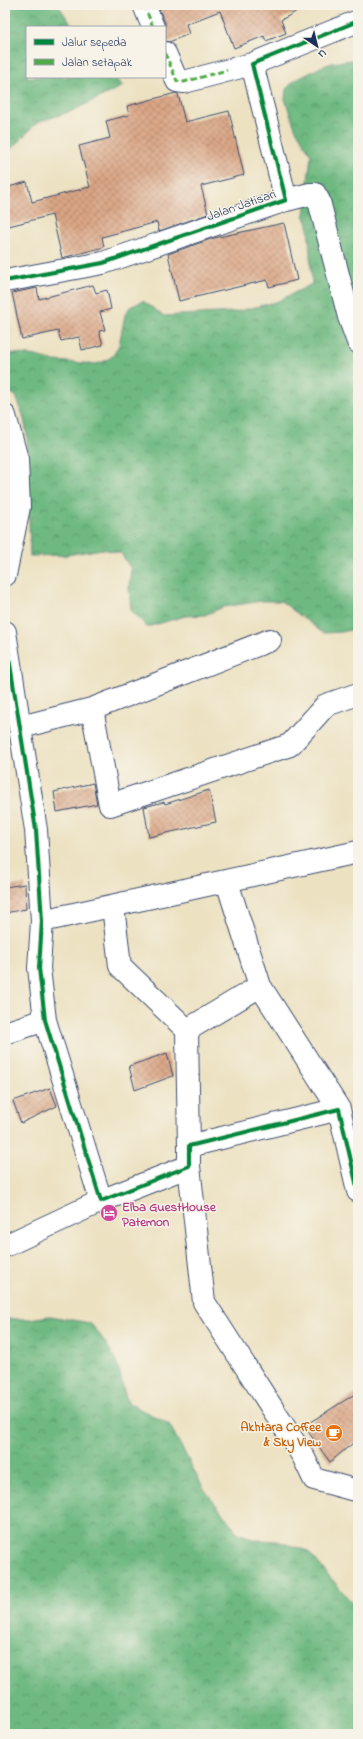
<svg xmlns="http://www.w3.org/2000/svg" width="363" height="1739" viewBox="0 0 363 1739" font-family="'Indie Flower',sans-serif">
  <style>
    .forest { fill: url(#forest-crowns); stroke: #447470 }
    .building { fill: url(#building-cross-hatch) }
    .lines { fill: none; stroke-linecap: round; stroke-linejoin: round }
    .street-casing { stroke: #3a4a6d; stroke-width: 24 }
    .street { stroke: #fff; stroke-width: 22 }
    .quiet { stroke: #52ab49; stroke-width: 3; stroke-dasharray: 6 3; stroke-linecap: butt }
    .cycleway-casing { stroke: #f7f3e8; stroke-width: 6 }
    .cycleway { stroke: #00873e; stroke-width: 4 }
    .labels { text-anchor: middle; stroke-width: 3; stroke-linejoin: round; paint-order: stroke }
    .street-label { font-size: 13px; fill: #1b2f5e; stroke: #f7f3e8 }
    .hotel-label { font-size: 13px; font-weight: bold; fill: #b23c85; stroke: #f7f3e8; text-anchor: start }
    .food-label { font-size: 13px; font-weight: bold; fill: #c56008; stroke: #f7f3e8; text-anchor: end }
  </style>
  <defs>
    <pattern id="forest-crowns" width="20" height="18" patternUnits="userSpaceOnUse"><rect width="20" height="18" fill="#6eb981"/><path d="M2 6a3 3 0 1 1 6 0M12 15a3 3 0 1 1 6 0" fill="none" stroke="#5a976d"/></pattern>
    <pattern id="building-cross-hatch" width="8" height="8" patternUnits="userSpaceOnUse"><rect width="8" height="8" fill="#dba685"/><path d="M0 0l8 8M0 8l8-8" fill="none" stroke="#b18870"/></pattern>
  </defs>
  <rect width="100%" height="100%" fill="#f7f3e8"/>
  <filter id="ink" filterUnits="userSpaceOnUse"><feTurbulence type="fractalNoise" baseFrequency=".025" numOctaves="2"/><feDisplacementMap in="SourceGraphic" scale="8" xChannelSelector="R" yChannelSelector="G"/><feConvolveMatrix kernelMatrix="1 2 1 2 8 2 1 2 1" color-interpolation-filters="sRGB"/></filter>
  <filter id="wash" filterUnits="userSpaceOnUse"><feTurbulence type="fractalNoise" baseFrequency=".012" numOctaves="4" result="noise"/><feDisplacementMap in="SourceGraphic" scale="16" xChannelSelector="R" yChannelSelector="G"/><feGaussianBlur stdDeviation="0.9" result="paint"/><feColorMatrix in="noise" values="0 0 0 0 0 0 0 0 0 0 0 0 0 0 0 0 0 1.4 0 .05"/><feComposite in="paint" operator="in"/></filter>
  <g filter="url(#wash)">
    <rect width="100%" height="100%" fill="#ece1c1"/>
    <path class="forest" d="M5,5H58L73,27H27V77H114L123,86L72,111L38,122L5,155Z
      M352,60L358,72V628L342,632L323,633L281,601H261L223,607L205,615L185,616L147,627L131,610L129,588L131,569L121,553L102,549L66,555L30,556L27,433L23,415L16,396L5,390V375L10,353L36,356L53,361L96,364L105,361L113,356L119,345L125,315L130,307L143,301L164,316L235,312L276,302L312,284L308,224L304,215L311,155L295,128L285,99L286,89L294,81L321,67L332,63Z
      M50,1316L90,1323C103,1338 114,1353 120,1373C122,1383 124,1393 128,1403L169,1424L204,1489L237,1532L255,1540L277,1541L308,1551L358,1610V1734H5V1319H29Z"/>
    <g id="blocks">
      <path class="building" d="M168,5H308L281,20L286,33L266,41L264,36L234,48L220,11L186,24L189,34L169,42L165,41V23L159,9Z
        M176,93L178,94L185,122L229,111L244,175L201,186L208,214L159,231L157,222L102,237L104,247L62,258L52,215L5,227V188L27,182L32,202L90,187L79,146L110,138L106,121L129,115L127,106Z
        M284,223L297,280L269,287L267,280L179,301L168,254L214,238Z
        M93,285L96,293L107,290L111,309L100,312L105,330L99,331L103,345L82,350L79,337L61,341L58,331L22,339L12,293L37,288L39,299Z
        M93,783L97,804L57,812L54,792Z
        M209,790L216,822L149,837L144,807L164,802L165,804Z
        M25,884L26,909L5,913V887Z
        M167,1053L173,1076L135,1090L129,1066Z
        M50,1088L57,1106L21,1123L13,1101Z
        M358,1392V1439L330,1462L304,1426Z"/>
    </g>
  </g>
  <g filter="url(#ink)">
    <use href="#blocks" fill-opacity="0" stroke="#3a4a6d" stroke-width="1"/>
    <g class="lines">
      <defs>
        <path id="street" d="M144,5L153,27
          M165,53L177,81L184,82L252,64
          M286,200L310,194H315L319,201L349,317L358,342
          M5,281L103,263L286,200L252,64L358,21
          M5,416L17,459L19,507L5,575
          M5,632L36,830L42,921L39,968L45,1020L101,1201L189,1166V1146L339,1109L358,1191
          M92,709L270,640
          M21,727L92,709L110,805L290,745L326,705L358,694
          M227,882L260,986L339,1109
          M113,906L120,966L187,1030L189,1146
          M42,921L358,852
          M187,1030L260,986
          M5,1033L45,1020
          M189,1166L204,1302L303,1456L314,1479L358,1491
          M5,1246L101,1201"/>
      </defs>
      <use href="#street" class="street-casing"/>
      <use href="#street" class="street"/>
      <path class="quiet" d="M144,5L153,27
        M165,53L177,81L184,82L227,70"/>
      <defs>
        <path id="cycleway" d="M5,281L103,263L286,200L252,64L358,21
          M5,632L36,830L42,921L39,968L45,1020L101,1201L189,1166V1146L339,1109L358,1191"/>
      </defs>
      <use href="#cycleway" class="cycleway-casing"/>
      <use href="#cycleway" class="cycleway"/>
    </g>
  </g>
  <defs>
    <symbol id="hotel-disc" viewBox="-11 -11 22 22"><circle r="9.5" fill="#d1479c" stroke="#f7f3e8"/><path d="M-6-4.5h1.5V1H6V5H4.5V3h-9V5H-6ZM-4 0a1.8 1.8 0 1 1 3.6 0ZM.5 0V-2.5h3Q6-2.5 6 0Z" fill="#fff"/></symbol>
    <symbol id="cafe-disc" viewBox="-11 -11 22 22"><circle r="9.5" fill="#e8710a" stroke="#f7f3e8"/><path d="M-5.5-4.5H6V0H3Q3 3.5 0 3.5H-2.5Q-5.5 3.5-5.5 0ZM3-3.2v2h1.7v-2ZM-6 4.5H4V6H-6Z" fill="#fff"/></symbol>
  </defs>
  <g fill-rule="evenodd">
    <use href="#hotel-disc" x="99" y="1203" width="20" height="20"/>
    <use href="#cafe-disc" x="324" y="1423" width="20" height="20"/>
  </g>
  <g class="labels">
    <g class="street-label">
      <text transform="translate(241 204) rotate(-19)" y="5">Jalan Jatisari</text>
    </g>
    <g class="hotel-label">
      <text x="122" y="1211">Elba GuestHouse<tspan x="122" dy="15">Patemon</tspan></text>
    </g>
    <g class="food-label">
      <text x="321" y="1431">Akhtara Coffee<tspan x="321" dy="15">&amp; Sky View</tspan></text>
    </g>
  </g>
  <rect width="363" height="1739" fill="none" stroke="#f7f3e8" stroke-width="20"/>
  <rect x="26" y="26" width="140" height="52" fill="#f7f3e8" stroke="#9fa5b1"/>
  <rect x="34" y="39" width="20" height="6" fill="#00873e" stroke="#9fa5b1"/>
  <text x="62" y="46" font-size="12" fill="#1b2f5e">Jalur sepeda</text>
  <rect x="34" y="59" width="20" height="6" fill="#52ab49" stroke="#9fa5b1"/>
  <text x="62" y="66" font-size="12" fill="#1b2f5e">Jalan setapak</text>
  <g transform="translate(317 46) rotate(145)" stroke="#f7f3e8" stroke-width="3" paint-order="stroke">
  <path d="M0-3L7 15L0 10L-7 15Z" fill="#1b2f5e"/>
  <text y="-6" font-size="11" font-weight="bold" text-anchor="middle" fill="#1b2f5e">U</text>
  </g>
</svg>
